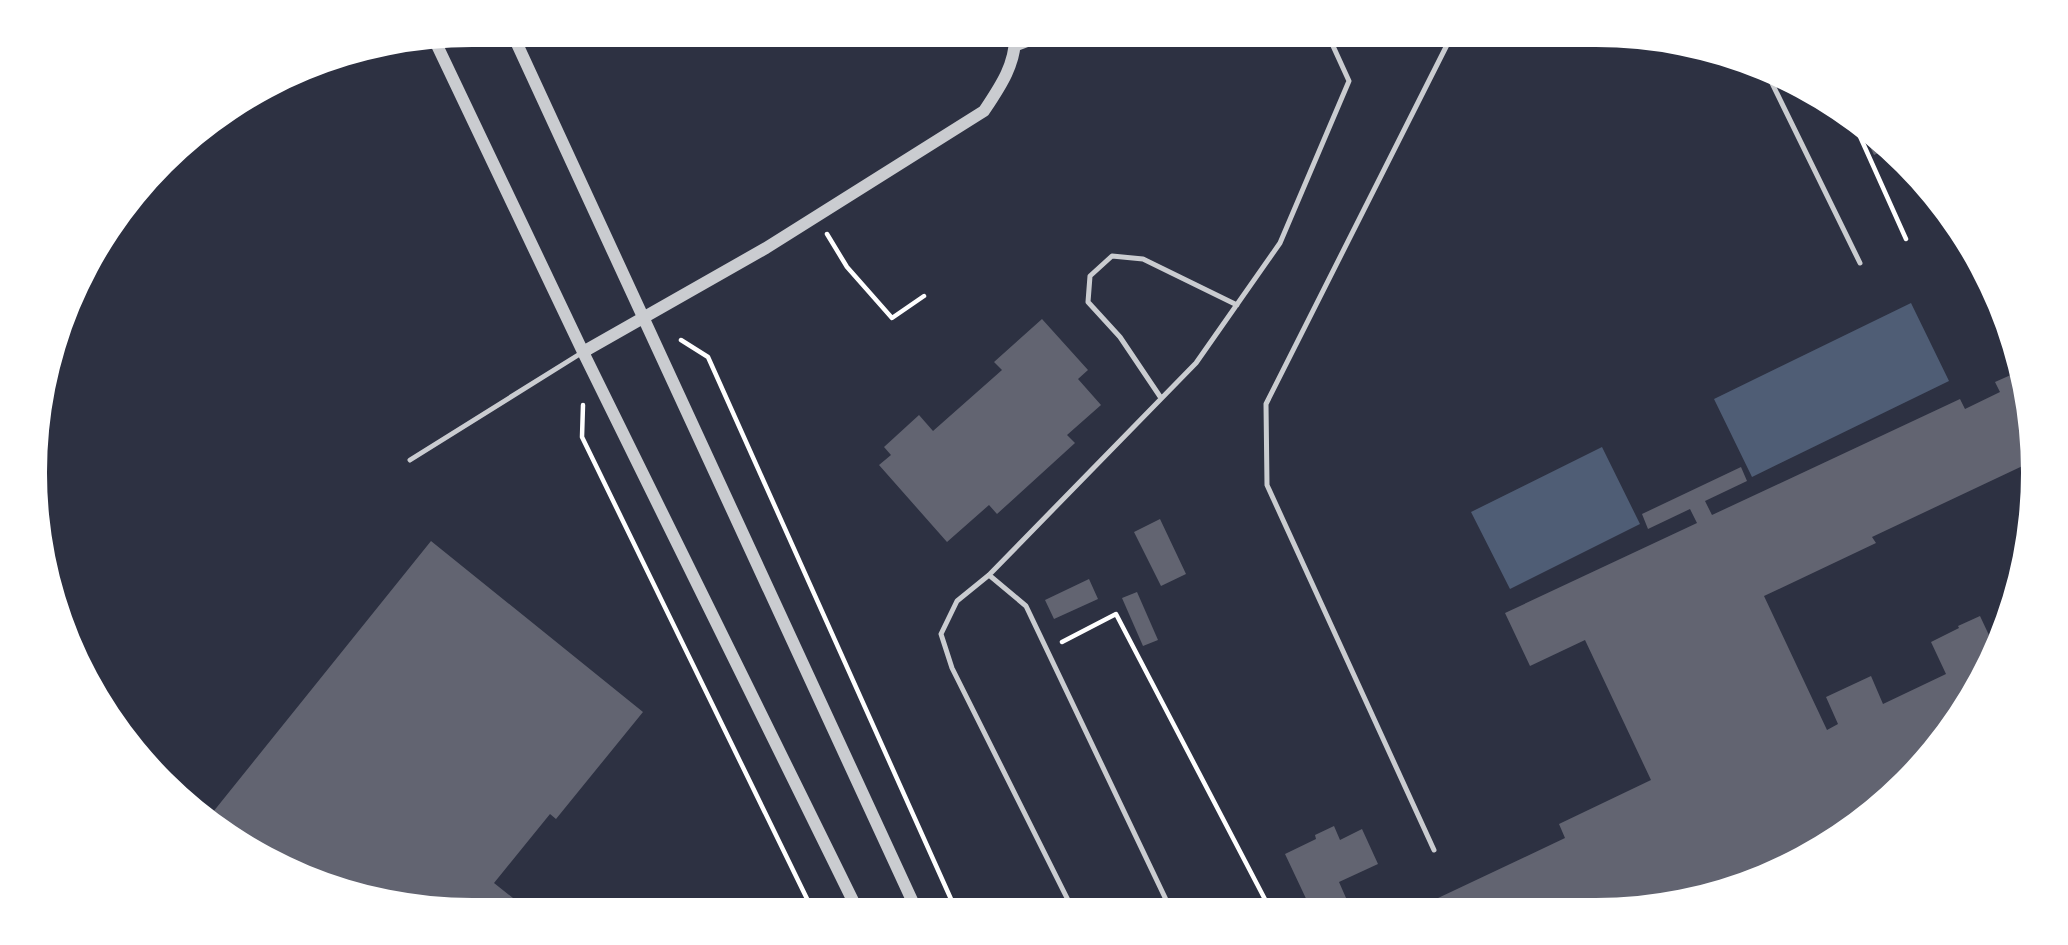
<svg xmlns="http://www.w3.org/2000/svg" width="2068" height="945" viewBox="0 0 2068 945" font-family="'Public Sans',sans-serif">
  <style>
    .water { fill: #4f5d75 }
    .building { fill: #626471 }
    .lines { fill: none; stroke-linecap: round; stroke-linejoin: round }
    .path { stroke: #fff; stroke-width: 4.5 }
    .service { stroke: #caccd0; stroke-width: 5 }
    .tertiary { stroke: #caccd0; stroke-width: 12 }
  </style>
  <rect width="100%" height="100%" fill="#2d3142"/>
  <path class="water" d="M1911,303L1949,381L1752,477L1714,399Z
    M1602,447L1640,524L1510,589L1471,512Z"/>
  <path class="building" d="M1865,136L1872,141L1885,150L1874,155Z
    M1042,319L1088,370L1078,379L1101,405L1067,435L1075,443L997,514L989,505L947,542L879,465L891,455L884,447L919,415L933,431L1002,370L994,362Z
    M2013,374L2025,432L2020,434L2031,462L1872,537L1876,543L1764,596L1827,730L1838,724L1826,697L1871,676L1883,704L1946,674L1931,642L1959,628L1958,626L1980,616L1995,648L1943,739L1862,819L1763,877L1653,906L1419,907L1565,838L1559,824L1651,780L1585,640L1530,666L1505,613L1697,523L1690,509L1648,529L1642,514L1741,467L1747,481L1705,501L1712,515L1960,399L1965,409L2000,392L1995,382Z
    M1160,519L1186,574L1161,586L1134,532Z
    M431,541L643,712L556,819L550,814L494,883L528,910H472L305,877L209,817Z
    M1089,579L1098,599L1054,619L1045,600Z
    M1137,592L1158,640L1143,646L1122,598Z
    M1334,826L1340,840L1362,829L1378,864L1339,882L1350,907H1310L1285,854L1316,839L1315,835Z"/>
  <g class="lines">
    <path class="path" d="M1858,132L1906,239
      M827,234L847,267L892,318L924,296
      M681,340L708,357L955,908
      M583,405L582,437L812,909
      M1062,642L1116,614L1269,907"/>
    <path class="service" d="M1016,49L1053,35
      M1766,71L1860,263
      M1161,398L1120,337L1088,302L1090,276L1112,256L1143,259L1237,305
      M410,460L583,352
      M989,575L1026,606L1170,908
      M1434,850L1267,485L1266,404L1452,35
      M1072,908L952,668L941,634L957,601L989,575L1196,363L1280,243L1349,81L1328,35"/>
    <path class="tertiary" d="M513,35L916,909
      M435,41L583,352L857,909
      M583,352L766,248L984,111C1000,87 1016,64 1015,35"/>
  </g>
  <path d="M0 0H2068V945H0ZM472 47H1596A425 425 0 0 1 2021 472V473A425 425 0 0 1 1596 898H472A425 425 0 0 1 47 473V472A425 425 0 0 1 472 47Z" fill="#fff" fill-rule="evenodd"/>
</svg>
